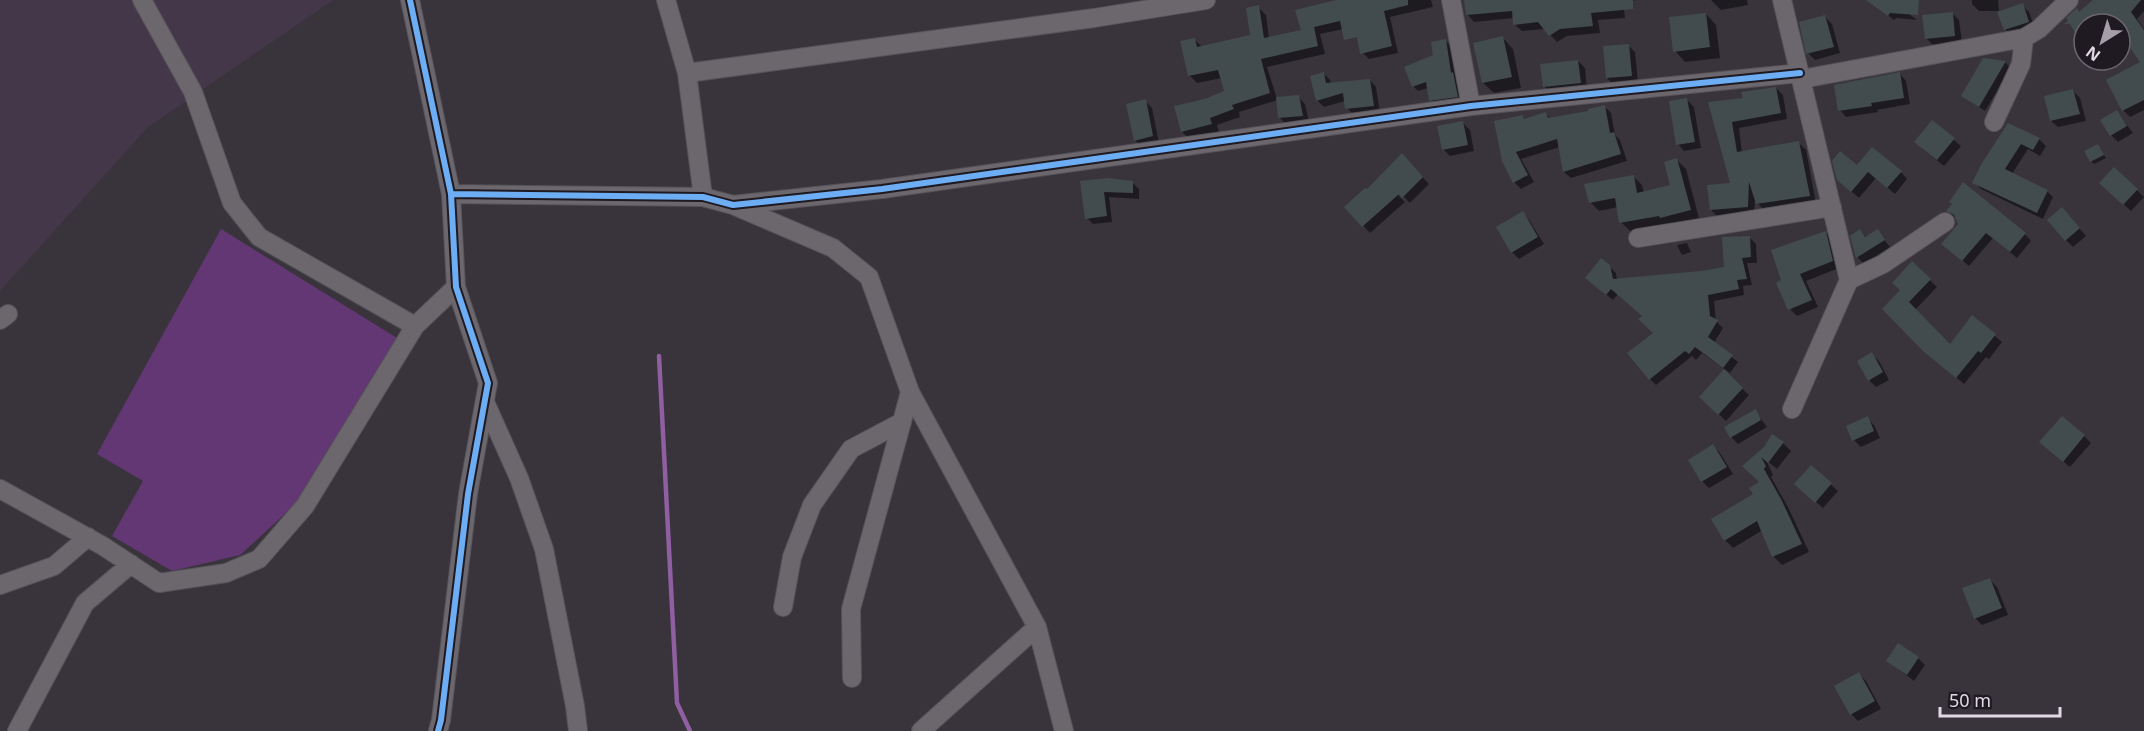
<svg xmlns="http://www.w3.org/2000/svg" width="2144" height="731" viewBox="0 0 2144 731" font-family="'Noto Sans',sans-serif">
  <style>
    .built { fill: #44374a }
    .green { fill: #623773 }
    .shadow { fill: #0007 }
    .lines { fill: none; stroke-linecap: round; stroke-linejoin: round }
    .stream { stroke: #8f5fa2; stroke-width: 4.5 }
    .building { fill: #424c4e }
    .street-casing { stroke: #565259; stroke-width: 20 }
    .street { stroke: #6b676d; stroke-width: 18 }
    .cycleway-casing { stroke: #1f1a21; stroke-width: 10 }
    .cycleway { stroke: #6dadf4; stroke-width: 6 }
  </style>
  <rect width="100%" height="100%" fill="#39343c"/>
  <path class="built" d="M0,0H333L148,127L0,291Z"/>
  <path class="green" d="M221,229L397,338L296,504L240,555L172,571L112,536L143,481L97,454Z"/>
  <path class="shadow" d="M1360,0H1431L1433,7L1390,17L1398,53L1369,59L1363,53Z
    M1465,0H1638L1623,2L1625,18L1598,20L1600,33L1567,36L1557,42L1545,29L1522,31L1514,24V18L1474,22L1467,14Z
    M1711,0H1747L1748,5L1721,10Z
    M1888,0H1891L1917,20L1896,18L1894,20L1878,8Z
    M1972,0H1998L1999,11H1979L1972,4Z
    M2095,0H2144V11L2137,19L2144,29V110L2130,117L2123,110L2142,63L2120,30V24H2084V41L2079,13Z
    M1341,1L1353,27L1320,34L1325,54L1267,67L1277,99L1298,97L1305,104L1309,122L1286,124L1279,117L1278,100L1239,112L1240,117L1217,125L1219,132L1190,139L1182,132L1206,100L1225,92L1222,78L1197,83L1189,75L1195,40L1203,48L1252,36L1258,7L1266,15L1269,38L1302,31Z
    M2022,5L2029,12L2035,29L2012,36L2005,29Z
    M1952,13L1959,20L1962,42L1933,45L1926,38Z
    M1706,14L1716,25L1720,58L1685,62L1675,51Z
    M1825,17L1832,24L1840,53L1815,60L1808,53Z
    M1503,38L1513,49L1521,88L1494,93L1483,83Z
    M1446,41L1451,46L1456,77L1458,79L1462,101L1436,105L1431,100L1428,88L1418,91L1413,86Z
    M1628,45L1635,52L1638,82L1614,85L1607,78Z
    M1578,61L1585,68L1587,89L1551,93L1544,86Z
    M2005,62L2011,68L1985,111L1963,96Z
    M1323,73L1330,80L1331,84L1370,80L1376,87L1380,113L1354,115L1347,108L1345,101L1324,107L1317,100Z
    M1900,74L1906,81L1910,104L1877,110L1878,112L1846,117L1840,110Z
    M1776,88L1783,95L1787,119L1739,128L1742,153L1799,143L1806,150L1816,203L1764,210L1755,200L1754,214L1718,217L1711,210L1732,185L1710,104L1744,99Z
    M2073,91L2080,98L2086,121L2058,127L2051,121Z
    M1687,100L1694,107L1701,148L1684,151L1678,144Z
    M1145,101L1152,108L1159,143L1142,147L1135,140Z
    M1604,106L1611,113L1615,135L1620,140L1627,161L1571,178L1564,172L1560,147L1521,159L1534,182L1521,189L1514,182L1503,161L1523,117L1526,120L1546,114L1551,119L1589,112Z
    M2117,112L2133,133L2118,142L2111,135Z
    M1933,122L1961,146L1944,166L1923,149Z
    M1463,123L1470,130L1474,151L1450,156L1443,149Z
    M2009,124L2039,139L2046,146L2040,156L2028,149L2012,174L2047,191L2053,197L2043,219L1981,189L1974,182Z
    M2100,149L2106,158L2094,164L2091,161Z
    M1402,156L1429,184L1410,203L1398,191L1396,193L1405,202L1370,233L1346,207L1367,191Z
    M1677,160L1686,169L1699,218L1670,226L1668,224L1630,231L1621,222L1618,207L1599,211L1590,202L1634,177L1642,185L1644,193L1672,186Z
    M1857,167L1901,172L1907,179L1895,194L1876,178L1859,198L1845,186Z
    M1082,183H1133L1139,189V199L1109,197L1112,222L1093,224L1087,218Z
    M2108,190H2137L2144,197L2131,211Z
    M1948,211L2025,234L2031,241L2017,258L1993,238L1969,266L1950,250L1959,225L1957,219Z
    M1523,213L1529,220L1544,244L1519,259L1512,252Z
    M2069,216L2086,236L2073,247L2066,240Z
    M1860,231L1867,238L1877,231L1890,247L1864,264L1858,258L1852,237Z
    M1825,232L1832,239L1839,268L1806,281L1818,307L1797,316L1790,309L1778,283Z
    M1749,237L1756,244L1757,263H1747L1752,285L1743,286L1744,295L1714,301L1716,321L1723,328L1714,343L1738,362L1730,373L1702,353L1696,360L1692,356L1656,385L1650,379L1655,334L1643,316L1618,294L1613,300L1594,284L1609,266L1616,273L1617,280L1701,273L1725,268Z
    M1687,243L1691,252L1682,255L1677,245Z
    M1912,263L1937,287L1915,310L1950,346L1972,317L2002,342L1989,359L1986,357L1964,384L1933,358L1902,290Z
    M1872,354L1879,361L1889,380L1876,387L1869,380Z
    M1724,372L1749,395L1726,421L1701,397Z
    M1755,411L1767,427L1738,444L1731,437Z
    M1867,418L1874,425L1880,438L1861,447L1854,440Z
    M2084,436L2091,443L2070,467L2048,449Z
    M1783,443L1791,451L1777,469L1766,460L1773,475L1771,477L1789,509L1809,552L1782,565L1774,557L1763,530L1733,548L1725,540L1761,483L1744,466Z
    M1713,446L1720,453L1733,474L1709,488L1702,481Z
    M1811,467L1838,491L1823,508L1803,491Z
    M1990,580L1997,587L2008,615L1982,625L1975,618Z
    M1918,658L1925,665L1914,681L1888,661Z
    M1859,674L1866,681L1881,709L1858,721L1851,714Z"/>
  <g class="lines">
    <path class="stream" d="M659,356L677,703L690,731"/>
  </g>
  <path class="building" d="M1336,0H1408V5L1384,11L1392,46L1360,54L1357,37L1344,40L1340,21L1314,27L1318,46L1261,59L1270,93L1232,105L1234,109L1210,118L1212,124L1181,132L1174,106L1205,99L1224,91L1218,70L1188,76L1180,41L1195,38L1197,47L1250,35L1246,8L1259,5L1264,38L1301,30L1295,10Z
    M1464,0H1633V9L1591,13L1593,26L1560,29L1549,36L1538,22L1513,25L1512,11L1466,15Z
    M1866,0H1919L1918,15L1890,13L1888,16Z
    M2093,0H2141L2131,12L2144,30V100L2122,111L2106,80L2140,62L2120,33V24H2084V47L2070,24H2064L2068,21L2066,18L2077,8L2079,12Z
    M2023,3L2029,22L2004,30L1997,12Z
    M1953,12L1955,36L1925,39L1922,15Z
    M1706,13L1710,47L1673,52L1669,17Z
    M1825,15L1834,47L1806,54L1799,22Z
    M1503,36L1512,77L1482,83L1473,43Z
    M1446,39L1451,73L1453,72L1458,97L1429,101L1426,82L1412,87L1404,67L1433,55L1431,42Z
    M1629,44L1632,76L1606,78L1603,46Z
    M1983,58L2006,61L1979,107L1961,96Z
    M1578,60L1581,83L1543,87L1540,64Z
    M1324,72L1326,83L1370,79L1374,106L1345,109L1343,93L1316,101L1310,76Z
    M1900,72L1904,98L1871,103L1872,106L1838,111L1834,85Z
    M1776,87L1781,113L1732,122L1737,152L1799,141L1810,196L1756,204L1749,182L1748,207L1710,210L1707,185L1730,183L1708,102L1743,98L1741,92Z
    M2073,89L2080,114L2050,121L2044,96Z
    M1299,95L1303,116L1278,118L1276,97Z
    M1687,98L1695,142L1676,145L1669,101Z
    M1146,99L1153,136L1134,141L1126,104Z
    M1605,105L1610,133L1614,132L1621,154L1563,172L1557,139L1516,152L1528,175L1513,183L1502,161L1494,121L1523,115L1524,119L1546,112L1548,118L1588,111V109Z
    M2117,110L2127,126L2110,136L2100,120Z
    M1932,120L1955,138L1937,160L1914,142Z
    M1463,121L1468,145L1442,150L1437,126Z
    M2008,123L2040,138L2033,150L2021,144L2005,169L2048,190L2037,213L1972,183L1982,163Z
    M2098,144L2104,155L2090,162L2084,151Z
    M1872,147L1902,171L1887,188L1868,172L1851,192L1837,180L1832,161L1840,151L1857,165Z
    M1402,153L1423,177L1402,198L1399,194L1362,227L1344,207L1365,188L1367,189Z
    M1677,158L1691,210L1660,218L1659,216L1619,223L1615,198L1589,203L1584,184L1634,175L1637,193L1670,185L1664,162Z
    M2114,167L2138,189L2123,205L2099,183Z
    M1108,178L1133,181V193L1104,192L1107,216L1085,219L1080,181Z
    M1963,182L2026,233L2010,252L1986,233L1962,261L1941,244L1958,224L1954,215L1946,211L1952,204L1949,202Z
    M2062,207L2080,228L2065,241L2047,220Z
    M1523,211L1538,237L1511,253L1496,227Z
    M1860,229L1865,237L1878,229L1885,240L1856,258L1850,236Z
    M1826,231L1833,261L1800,274L1812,300L1788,310L1776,283L1781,280L1771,250Z
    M1750,236L1751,257L1742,258L1747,279L1737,280L1739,289L1708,295L1710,316L1718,320L1708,337L1733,355L1723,368L1695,347L1689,354L1685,351L1649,380L1627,353L1653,333L1638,319L1642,316L1611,289L1606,295L1585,278L1601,258L1610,265L1613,279L1701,271L1724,267L1722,237Z
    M1912,261L1931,279L1909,302L1950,344L1972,315L1996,334L1981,353L1978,351L1956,378L1924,352L1882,309L1900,290L1892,283Z
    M1872,352L1883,372L1868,381L1857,361Z
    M1724,369L1743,388L1718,415L1699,397Z
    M1756,409L1761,420L1730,438L1724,427Z
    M1868,416L1874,431L1852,441L1846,426Z
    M2062,416L2085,435L2063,462L2039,442Z
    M1772,434L1784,442L1768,463L1761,457L1766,466L1764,469L1781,499L1802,544L1772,557L1757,521L1724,541L1711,519L1753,494L1749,488L1759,482L1742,466L1764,447Z
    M1713,444L1727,467L1701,482L1688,460Z
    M1811,465L1832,483L1815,503L1794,484Z
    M1990,578L2002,608L1974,619L1962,588Z
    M1898,643L1919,657L1907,675L1886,661Z
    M1859,672L1875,701L1850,715L1834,686Z"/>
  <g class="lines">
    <defs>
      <path id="street" d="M142,0L193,92L232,203L259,237L415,326
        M410,0L451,194L456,287L488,383L468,494L441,720L438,731
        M666,0L687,73L703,197
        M1451,0L1471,106
        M1782,0L1849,280L1792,409
        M687,73L1094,18L1206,0
        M1802,79L2024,38L2039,29L2069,0
        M1994,122L2021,64L2024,38
        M451,194L703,197L733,205L882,189L1471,106L1800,73
        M735,206L833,248L869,277L910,392L1037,627L1064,731
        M1638,238L1832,207
        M1849,280L1883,264L1945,222
        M0,320L8,314
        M485,402L519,478L544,549L575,706L578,731
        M0,489L103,546L159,583L226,573L259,559L305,506L415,326L456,287
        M0,585L54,566L88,537
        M783,607L792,557L812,505L851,449L902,422
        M852,678L851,609L910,392
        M17,731L85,603L131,564
        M921,731L1037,627"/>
    </defs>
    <use href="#street" class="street-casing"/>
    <use href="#street" class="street"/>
    <defs>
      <path id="cycleway" d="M410,0L451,194L456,287L488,383L468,494L441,720L438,731
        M451,194L703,197L733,205L882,189L1471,106L1800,73"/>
    </defs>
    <use href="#cycleway" class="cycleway-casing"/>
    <use href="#cycleway" class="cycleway"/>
  </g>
  <g transform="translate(2102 42) rotate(217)"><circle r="28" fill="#1f1a21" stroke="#6c666f" stroke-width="1.5"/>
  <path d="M0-4.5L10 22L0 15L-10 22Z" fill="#a69fa9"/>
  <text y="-9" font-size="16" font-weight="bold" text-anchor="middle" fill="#e0d9e3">N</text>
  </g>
  <path d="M1940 707v9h120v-9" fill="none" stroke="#e0d9e3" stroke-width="3"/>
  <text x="1949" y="707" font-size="18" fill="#e0d9e3" stroke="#1f1a21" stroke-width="4.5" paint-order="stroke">50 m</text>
</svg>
